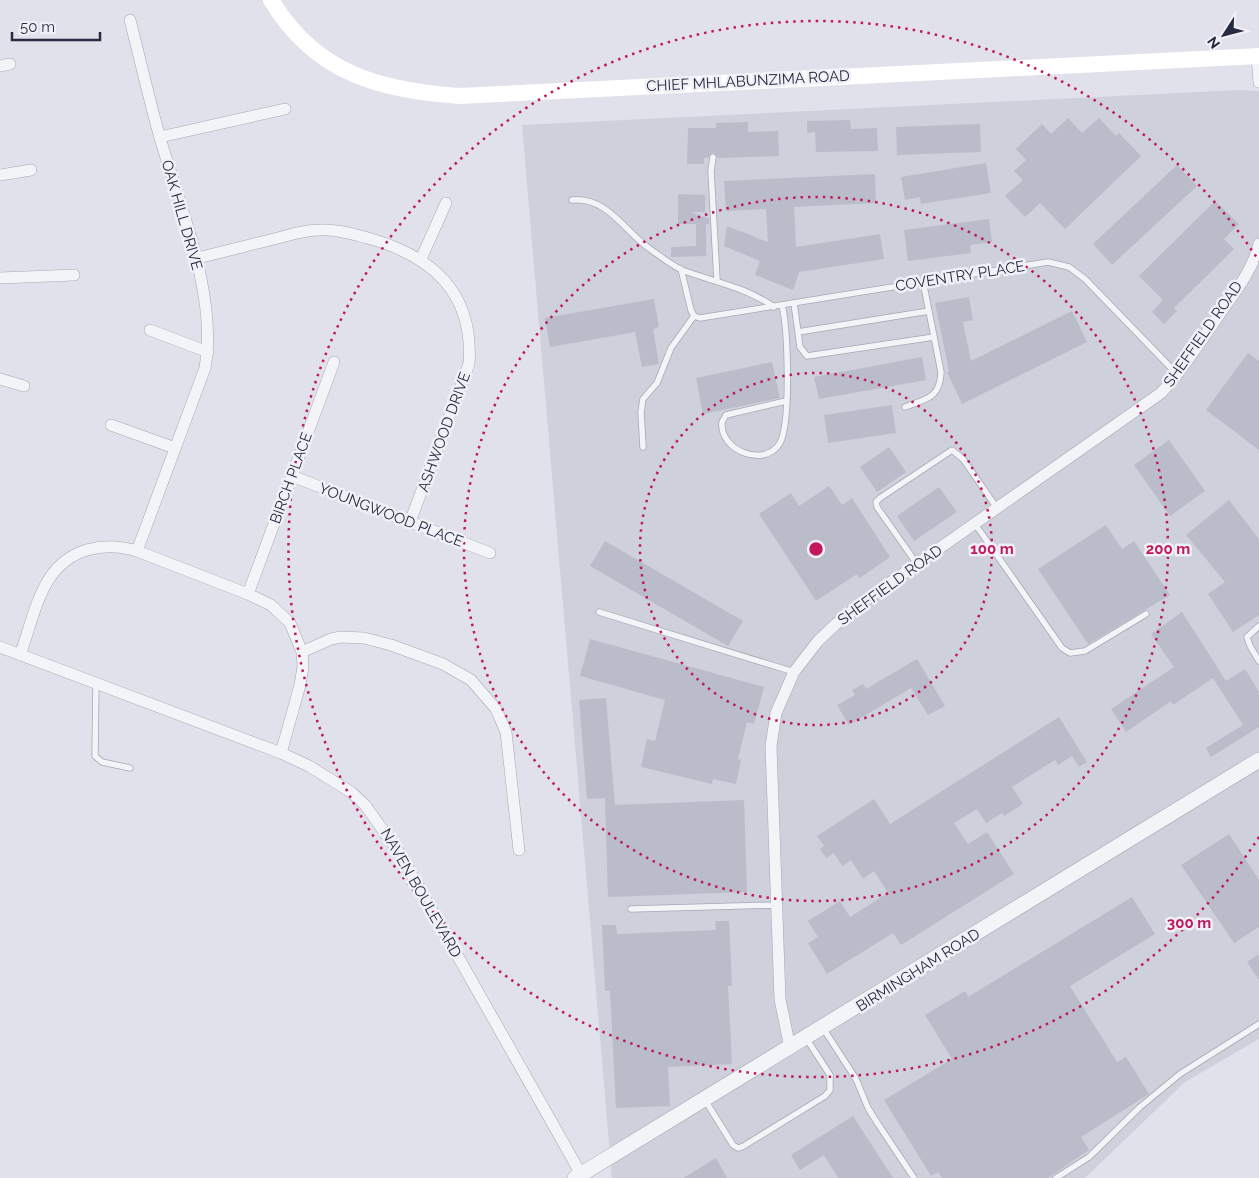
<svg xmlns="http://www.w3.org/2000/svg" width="1259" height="1178" viewBox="0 0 1259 1178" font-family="Raleway,sans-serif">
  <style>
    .built { fill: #ced0dc }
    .building { fill: #babcca }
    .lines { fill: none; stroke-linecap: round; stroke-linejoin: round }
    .service-casing { stroke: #a5a7b4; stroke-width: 7 }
    .minor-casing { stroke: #a5a7b4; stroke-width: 12 }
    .tertiary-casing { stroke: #a5a7b4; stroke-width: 16 }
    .service { stroke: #f3f4f8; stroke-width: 5.5 }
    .minor { stroke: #f3f4f8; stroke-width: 11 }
    .tertiary { stroke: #f3f4f8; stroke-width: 15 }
    .secondary { stroke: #fff; stroke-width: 16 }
    .ring { fill: none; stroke: #c2185b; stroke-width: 2.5; stroke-dasharray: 2.5 5 }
    .labels { text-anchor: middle; stroke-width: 5; stroke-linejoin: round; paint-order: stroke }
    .street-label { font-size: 15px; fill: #272b42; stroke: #f0f1f7 }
    .centre { fill: #c2185b; stroke: #f0f1f7; stroke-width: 2.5 }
    .ring-label { font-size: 15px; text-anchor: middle; font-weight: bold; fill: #c2185b; stroke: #f0f1f7; stroke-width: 5; stroke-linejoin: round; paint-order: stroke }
  </style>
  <rect width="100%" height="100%" fill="#e0e1ea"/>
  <path class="built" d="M1239,90L1259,91V1039L1185,1082L1085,1178H612L522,125Z"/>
  <path class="building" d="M1068,118L1082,133L1099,118L1116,136L1119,133L1141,156L1065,229L1040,203L1025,217L1005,196L1023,180L1014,171L1026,160L1016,149L1042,124L1051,134Z
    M850,120L851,129L877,128L878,151L816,152L815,132L807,133V121Z
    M748,122V132L778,131L779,156L718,158L713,152L708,158H704V164H687L688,128H716V123Z
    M980,124L981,152L897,155L896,127Z
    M986,163L991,193L921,204L920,197L905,200L901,177Z
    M1177,165L1197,186L1112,265L1093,244Z
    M875,174L876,203L794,207L796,247L880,234L884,259L799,272L793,290L755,275L760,261L724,246L727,226L768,242L766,209L726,211L724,181Z
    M678,194L705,195V212H691L709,219V224H706V256L671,257V247L696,246V224H678Z
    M1215,201L1239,224L1224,239L1234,249L1174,308L1177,311L1164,324L1152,312L1163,300L1139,276Z
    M989,219L992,242L970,245L971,253L908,261L904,230Z
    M969,297L973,320L963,322L971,361L1072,311L1087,342L962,404L947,372L949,371L935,303Z
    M654,299L659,327L653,329L659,364L642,367L635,332L550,347L545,318Z
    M1248,353L1259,361V450L1206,410Z
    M922,357L926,380L819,399L814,377Z
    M772,362L780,398L703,414L696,378Z
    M892,405L896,433L828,443L824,415Z
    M1169,440L1205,491L1170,516L1134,465Z
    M889,447L906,472L877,492L860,467Z
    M829,486L842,505L852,498L890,557L860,578L857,574L816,601L759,514L791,493L799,506Z
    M939,487L957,512L914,541L897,516Z
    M1229,500L1259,539V615L1233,632L1208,594L1225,582L1186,535Z
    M1106,525L1122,549L1134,541L1170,595L1088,644L1038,569Z
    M605,541L743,621L728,646L590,566Z
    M1182,612L1226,681L1245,669L1259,692V727L1211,757L1206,748L1243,725L1213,678L1173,705L1171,701L1126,732L1111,709L1174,667L1151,634Z
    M590,639L764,687L754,724L747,722L738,759L741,760L736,784L713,779L712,784L641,767L647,739L655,741L665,700L580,676Z
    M917,659L945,706L928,715L911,688L849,725L837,705L855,695L852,690L863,684L866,689Z
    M606,698L615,805L744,800L747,892L608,897L605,798L587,799L579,700Z
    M1059,717L1087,762L1079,767L1072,756L1058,765L1055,760L1012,787L1023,804L1004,816L1002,813L986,823L977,809L954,823L968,844L987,832L1014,874L901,945L893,933L827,974L808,943L818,937L808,921L840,901L850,917L888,893L874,871L863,879L851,860L842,866L834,853L826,858L820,849L824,846L817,836L874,799L890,824Z
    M1229,834L1259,880V927L1234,943L1181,865Z
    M1132,897L1155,934L1070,986L1117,1062L1126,1057L1149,1094L1081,1137L1089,1150L1048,1178H942L938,1172L931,1176L884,1100L952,1059L925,1015L965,991L968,997Z
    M715,921H729L732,986H728L732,1064L668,1067L670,1106L616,1108L610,991H605L602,925H616L617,934L716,930Z
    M1259,954V980L1247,962Z
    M853,1116L893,1178H838L824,1155L800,1170L791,1155Z
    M716,1158L727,1178H683Z"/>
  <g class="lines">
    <defs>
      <path id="service" d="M713,157L711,171L717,280
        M572,200C608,197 624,231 650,249C660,256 671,265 682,270C714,282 746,287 774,307
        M681,269L691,310L694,316L700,318L1048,262L1069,267L1085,279L1178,375
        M794,303L800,347L807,356L934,337
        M782,305C788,330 791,422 780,443C764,469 719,450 722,422L726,415L786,401
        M798,332L929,311
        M905,407C927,399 940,398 941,372L923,281
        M643,447L641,412L643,399L657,383L671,348L694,316
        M975,524L1062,648L1070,653L1085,651L1146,614
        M917,564L877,507L876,502L880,498L952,450L963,459L997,508
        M599,612L794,672
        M1259,626L1247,637L1250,646L1259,661
        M96,683L95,756L102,762L130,768
        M631,909L776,905
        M823,1028L856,1079L868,1108L878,1124L914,1178
        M705,1100L733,1145L738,1148L742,1147L825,1096L830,1090V1075L806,1038
        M1056,1178L1089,1157L1140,1107L1180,1074L1259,1024"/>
      <path id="minor" d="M130,20C140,59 149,99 160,138C180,206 218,298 205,368L137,551
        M1257,56L1259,82
        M0,66L10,64
        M160,137L285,109
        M0,175L31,170
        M197,258C223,252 249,245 274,239C289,235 304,230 319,230C336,229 352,234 368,238C432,256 474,292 469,364L410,522
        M421,259L446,203
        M0,278L74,275
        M150,330L208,352
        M0,379L24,386
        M111,425L175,448
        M292,476L490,553
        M248,594L334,362
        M0,647L281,753L309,766L351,792L365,805L400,854L581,1174
        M302,652L331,639L341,637L364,638L391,645L443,664L471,680L496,709L506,732L519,850
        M20,655C29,631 35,601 49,579C69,548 104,541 137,551L248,594L271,605L290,623L302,652L303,667L300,685L281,753
        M790,1048L780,999L771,746L776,713L794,672L818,641L836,624L867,599L1161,393C1183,370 1200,342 1219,315C1234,293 1253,270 1259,244"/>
      <path id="tertiary" d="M575,1178L1259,760"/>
    </defs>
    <use href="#service" class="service-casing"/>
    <use href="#minor" class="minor-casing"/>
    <use href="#tertiary" class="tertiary-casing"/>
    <use href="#service" class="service"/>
    <use href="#minor" class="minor"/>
    <use href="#tertiary" class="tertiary"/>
    <path class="secondary" d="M271,0C316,74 379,90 460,96L1259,56"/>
  </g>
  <g class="ring">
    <circle cx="816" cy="549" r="176"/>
    <circle cx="816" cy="549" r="352"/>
    <path d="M1259 837A528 528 0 1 1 1259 261"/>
  </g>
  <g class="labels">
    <g class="street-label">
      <text transform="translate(748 81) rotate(-3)" y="5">CHIEF MHLABUNZIMA ROAD</text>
      <text transform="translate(182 215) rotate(74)" y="5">OAK HILL DRIVE</text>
      <text transform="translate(960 276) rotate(-9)" y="5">COVENTRY PLACE</text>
      <text transform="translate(1203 334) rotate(-55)" y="5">SHEFFIELD ROAD</text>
      <text transform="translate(444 432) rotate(-70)" y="5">ASHWOOD DRIVE</text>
      <text transform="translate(291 478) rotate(-70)" y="5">BIRCH PLACE</text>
      <text transform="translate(391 515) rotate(21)" y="5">YOUNGWOOD PLACE</text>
      <text transform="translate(890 585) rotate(-36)" y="5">SHEFFIELD ROAD</text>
      <text transform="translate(421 893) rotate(60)" y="5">NAVEN BOULEVARD</text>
      <text transform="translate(918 970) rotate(-32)" y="5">BIRMINGHAM ROAD</text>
    </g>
  </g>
  <circle cx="816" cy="549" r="8" class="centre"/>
  <g class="ring-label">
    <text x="992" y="554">100 m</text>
    <text x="1168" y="554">200 m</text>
    <text x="1189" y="928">300 m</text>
  </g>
  <g transform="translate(1224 35) rotate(234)" stroke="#f0f1f7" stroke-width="4" paint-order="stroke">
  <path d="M0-4L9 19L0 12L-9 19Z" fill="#272b42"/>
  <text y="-8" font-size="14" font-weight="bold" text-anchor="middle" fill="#272b42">N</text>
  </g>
  <path d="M12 32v8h88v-8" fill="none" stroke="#272b42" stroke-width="2.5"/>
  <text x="20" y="32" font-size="15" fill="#272b42" stroke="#f0f1f7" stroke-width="4" paint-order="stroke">50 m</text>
</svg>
